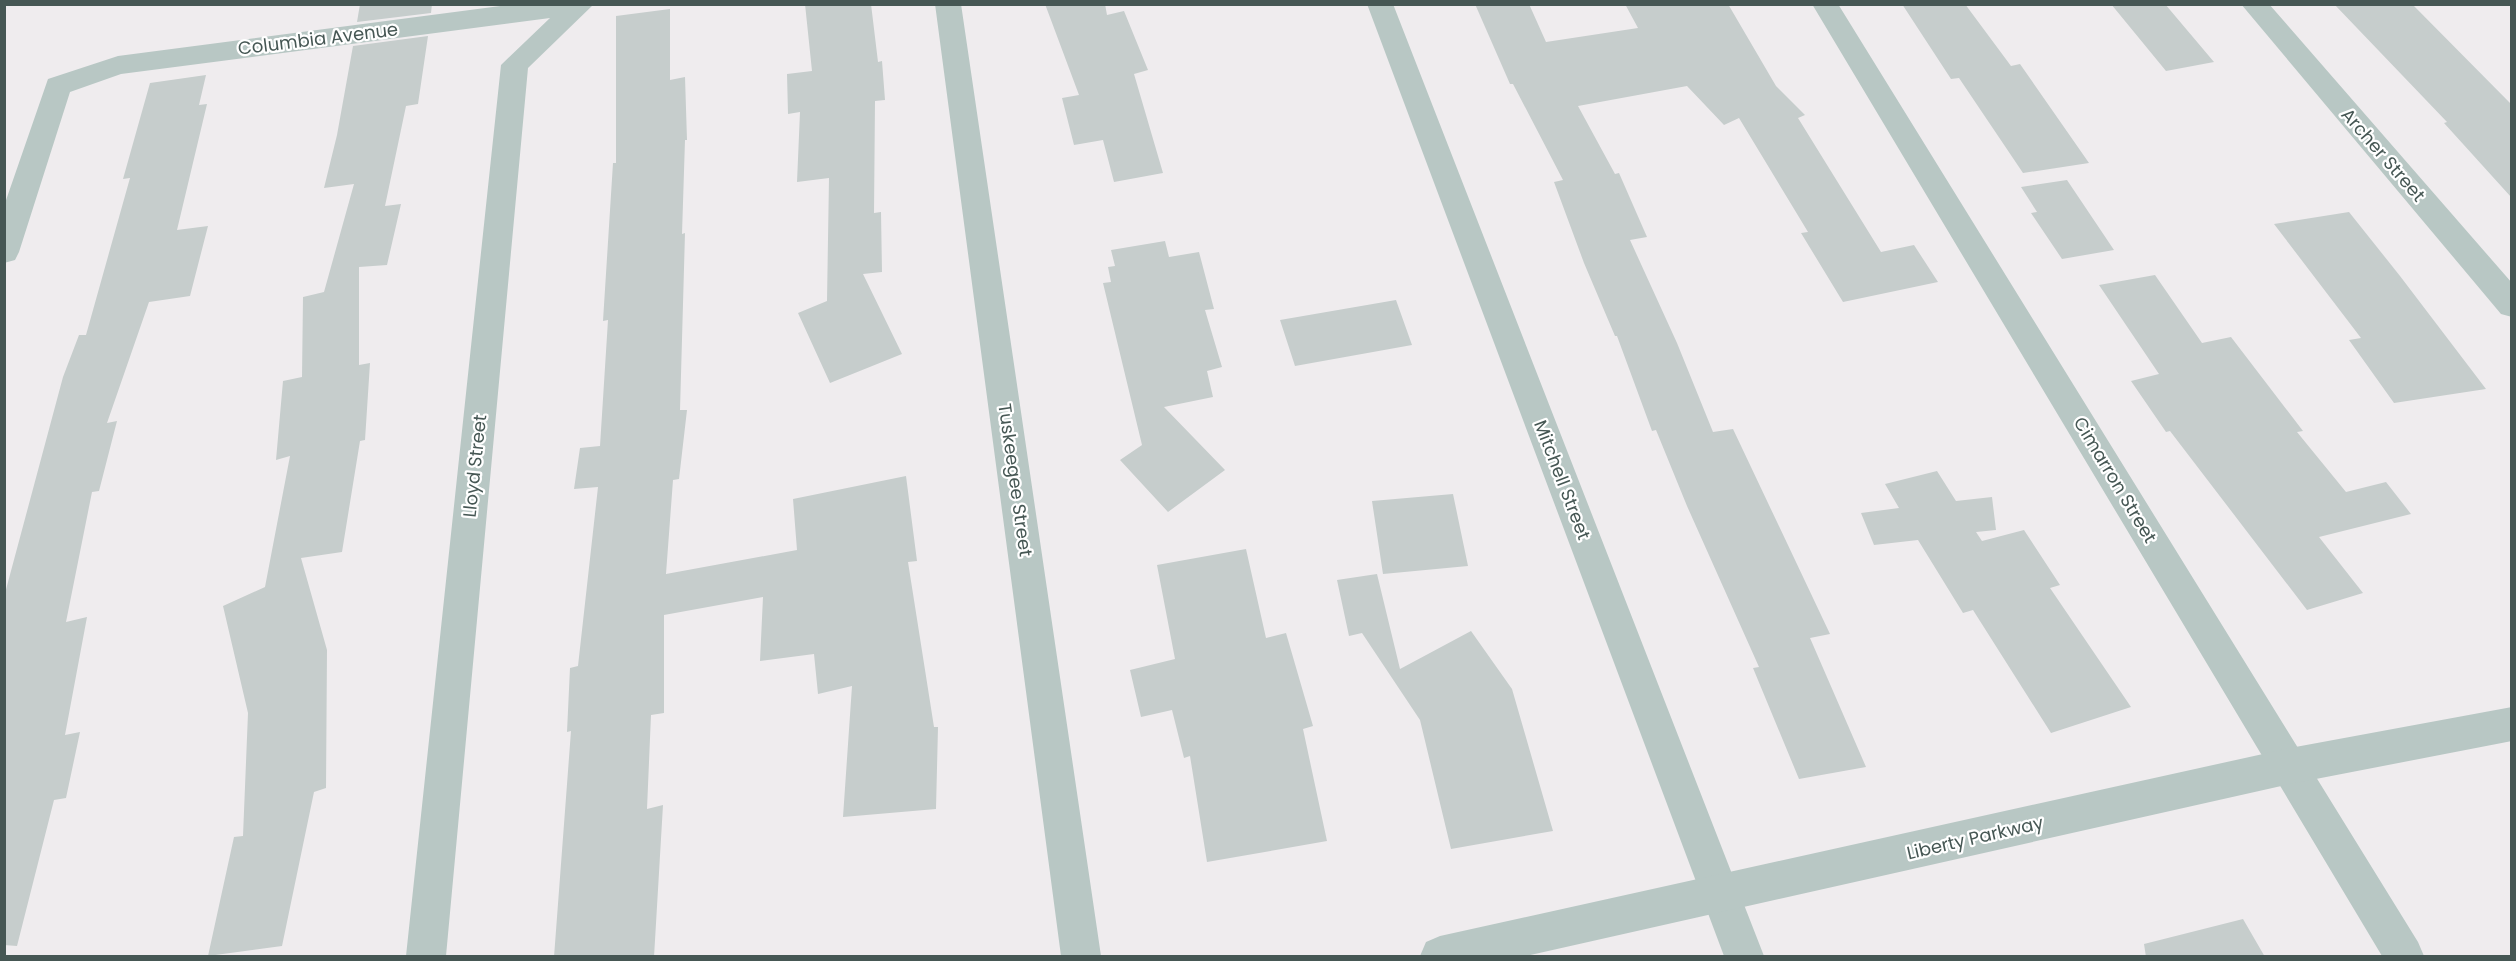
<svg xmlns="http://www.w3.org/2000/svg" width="2516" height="961" viewBox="0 0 2516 961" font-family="Poppins,sans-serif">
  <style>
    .building { fill: #c6cdcc }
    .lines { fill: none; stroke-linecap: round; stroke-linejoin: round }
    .minor { fill: #b8c7c4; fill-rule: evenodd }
    .tertiary { fill: #b8c7c4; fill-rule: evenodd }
    .labels { text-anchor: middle; stroke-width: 4.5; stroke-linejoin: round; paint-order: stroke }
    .street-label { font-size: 18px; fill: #465754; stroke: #fff }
  </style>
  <rect width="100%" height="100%" fill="#efecee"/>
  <path class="building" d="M360,4H432L431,13L357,22Z
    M805,4H871L878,62L882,61L885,100L875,101L874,213L881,212L882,272L863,274L902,354L830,383L798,313L827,301L829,178L797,182L800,112L788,114L787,74L812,71Z
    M1045,4H1105L1107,15L1124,11L1148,70L1134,74L1163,173L1114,182L1103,140L1074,145L1062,98L1079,95Z
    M1475,4H1529L1546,42L1638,28L1625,4H1728L1776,86L1805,115L1798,118L1881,252L1914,245L1938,282L1843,302L1801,233L1808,232L1739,118L1724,125L1687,86L1578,106L1615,174L1619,173L1647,237L1630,240L1677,343L1713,432L1733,429L1830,634L1810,638L1866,767L1799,779L1753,668L1759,667L1687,506L1656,430L1652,431L1617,336H1615L1584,263L1554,182L1563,180L1513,84H1510Z
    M1902,4H1965L2011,66L2020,64L2089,163L2023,173L1959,78L1951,79Z
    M2111,4H2165L2214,62L2166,71Z
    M2334,4H2412L2511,104V197L2444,123L2447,122Z
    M670,9V80L685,77L687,140H685L682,234L685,233L680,410H687L679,479L673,480L666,574L797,550L793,499L906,476L917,561L908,562L934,727H938L936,809L843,817L852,686L818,694L814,654L760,661L763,597L664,615V713L651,715L647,809L663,805L654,957H554L571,731L567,732L570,668L578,666L598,487L574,489L580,448L600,446L608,320L603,321L613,163H616V16Z
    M428,36L418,104L406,106L385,206L401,204L387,265L359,267V365L370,363L365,440L360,441L342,552L301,558L327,650L326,788L314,792L282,946L208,956L234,837L243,836L248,713L223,606L265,587L290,456L276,460L283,381L302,377L303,297L324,292L354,184L324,188L337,135L353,46Z
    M206,75L199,105L207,104L177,230L208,226L190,296L149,302L107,423L117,421L99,491L92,492L66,622L87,617L65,735L80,732L66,798L54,800L17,946L4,945V597L63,377L79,335H86L130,178L123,179L150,83Z
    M2067,180L2114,250L2062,259L2031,213L2037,212L2021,187Z
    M2349,212L2400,276L2486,389L2394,403L2349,340L2361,338L2274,224Z
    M1165,241L1169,257L1199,252L1214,309L1205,310L1222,367L1207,371L1213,397L1164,407L1225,470L1168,512L1120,460L1142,445L1103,283L1111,282L1108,267L1115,266L1111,250Z
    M2155,275L2202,343L2231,337L2303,431L2297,432L2346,492L2386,482L2411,514L2319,537L2363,593L2307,610L2170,431L2166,432L2131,381L2159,374L2099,285Z
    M1396,300L1412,345L1295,366L1280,320Z
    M1937,471L1956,501L1992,497L1996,530L1976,532L1982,541L2024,530L2060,585L2050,588L2131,707L2051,733L1973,610L1963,613L1918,540L1874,545L1861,513L1899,508L1885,484Z
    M1453,494L1468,566L1383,574L1372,501Z
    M1246,549L1266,638L1286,633L1313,726L1303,729L1327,841L1207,862L1190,756L1184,758L1172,710L1141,717L1130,670L1175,659L1157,565Z
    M1377,574L1400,669L1471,631L1512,689L1553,831L1451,849L1420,720L1362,633L1349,636L1337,580Z
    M2243,919L2265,957H2146L2144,944Z"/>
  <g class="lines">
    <path class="minor" d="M515,4H594L528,68L446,956H406L501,65L550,18L121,74L70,92L19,252L15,260L4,263V206L48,79L118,56Z
      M935,4H961L1101,956H1061Z
      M1367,4H1393L1764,956H1724Z
      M1812,4H1838L2418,942L2424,956H2382Z
      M2241,4H2269L2512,283V317L2501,314Z"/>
    <path class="tertiary" d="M2512,707V741L2290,784L1526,956H1420L1426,942L1440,936L2290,748Z"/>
  </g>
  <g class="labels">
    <g class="street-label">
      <text transform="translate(318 39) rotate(-7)" y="6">Columbia Avenue</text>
      <text transform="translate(2383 155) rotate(49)" y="6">Archer Street</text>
      <text transform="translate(475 466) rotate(-84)" y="6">Lloyd Street</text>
      <text transform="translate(1015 480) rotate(82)" y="6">Tuskeegee Street</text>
      <text transform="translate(1562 480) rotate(69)" y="6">Mitchell Street</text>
      <text transform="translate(2115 480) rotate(59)" y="6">Cimarron Street</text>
      <text transform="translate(1975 838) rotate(-13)" y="6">Liberty Parkway</text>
    </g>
  </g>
  <rect width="2516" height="961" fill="none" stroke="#465754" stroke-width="12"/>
</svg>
